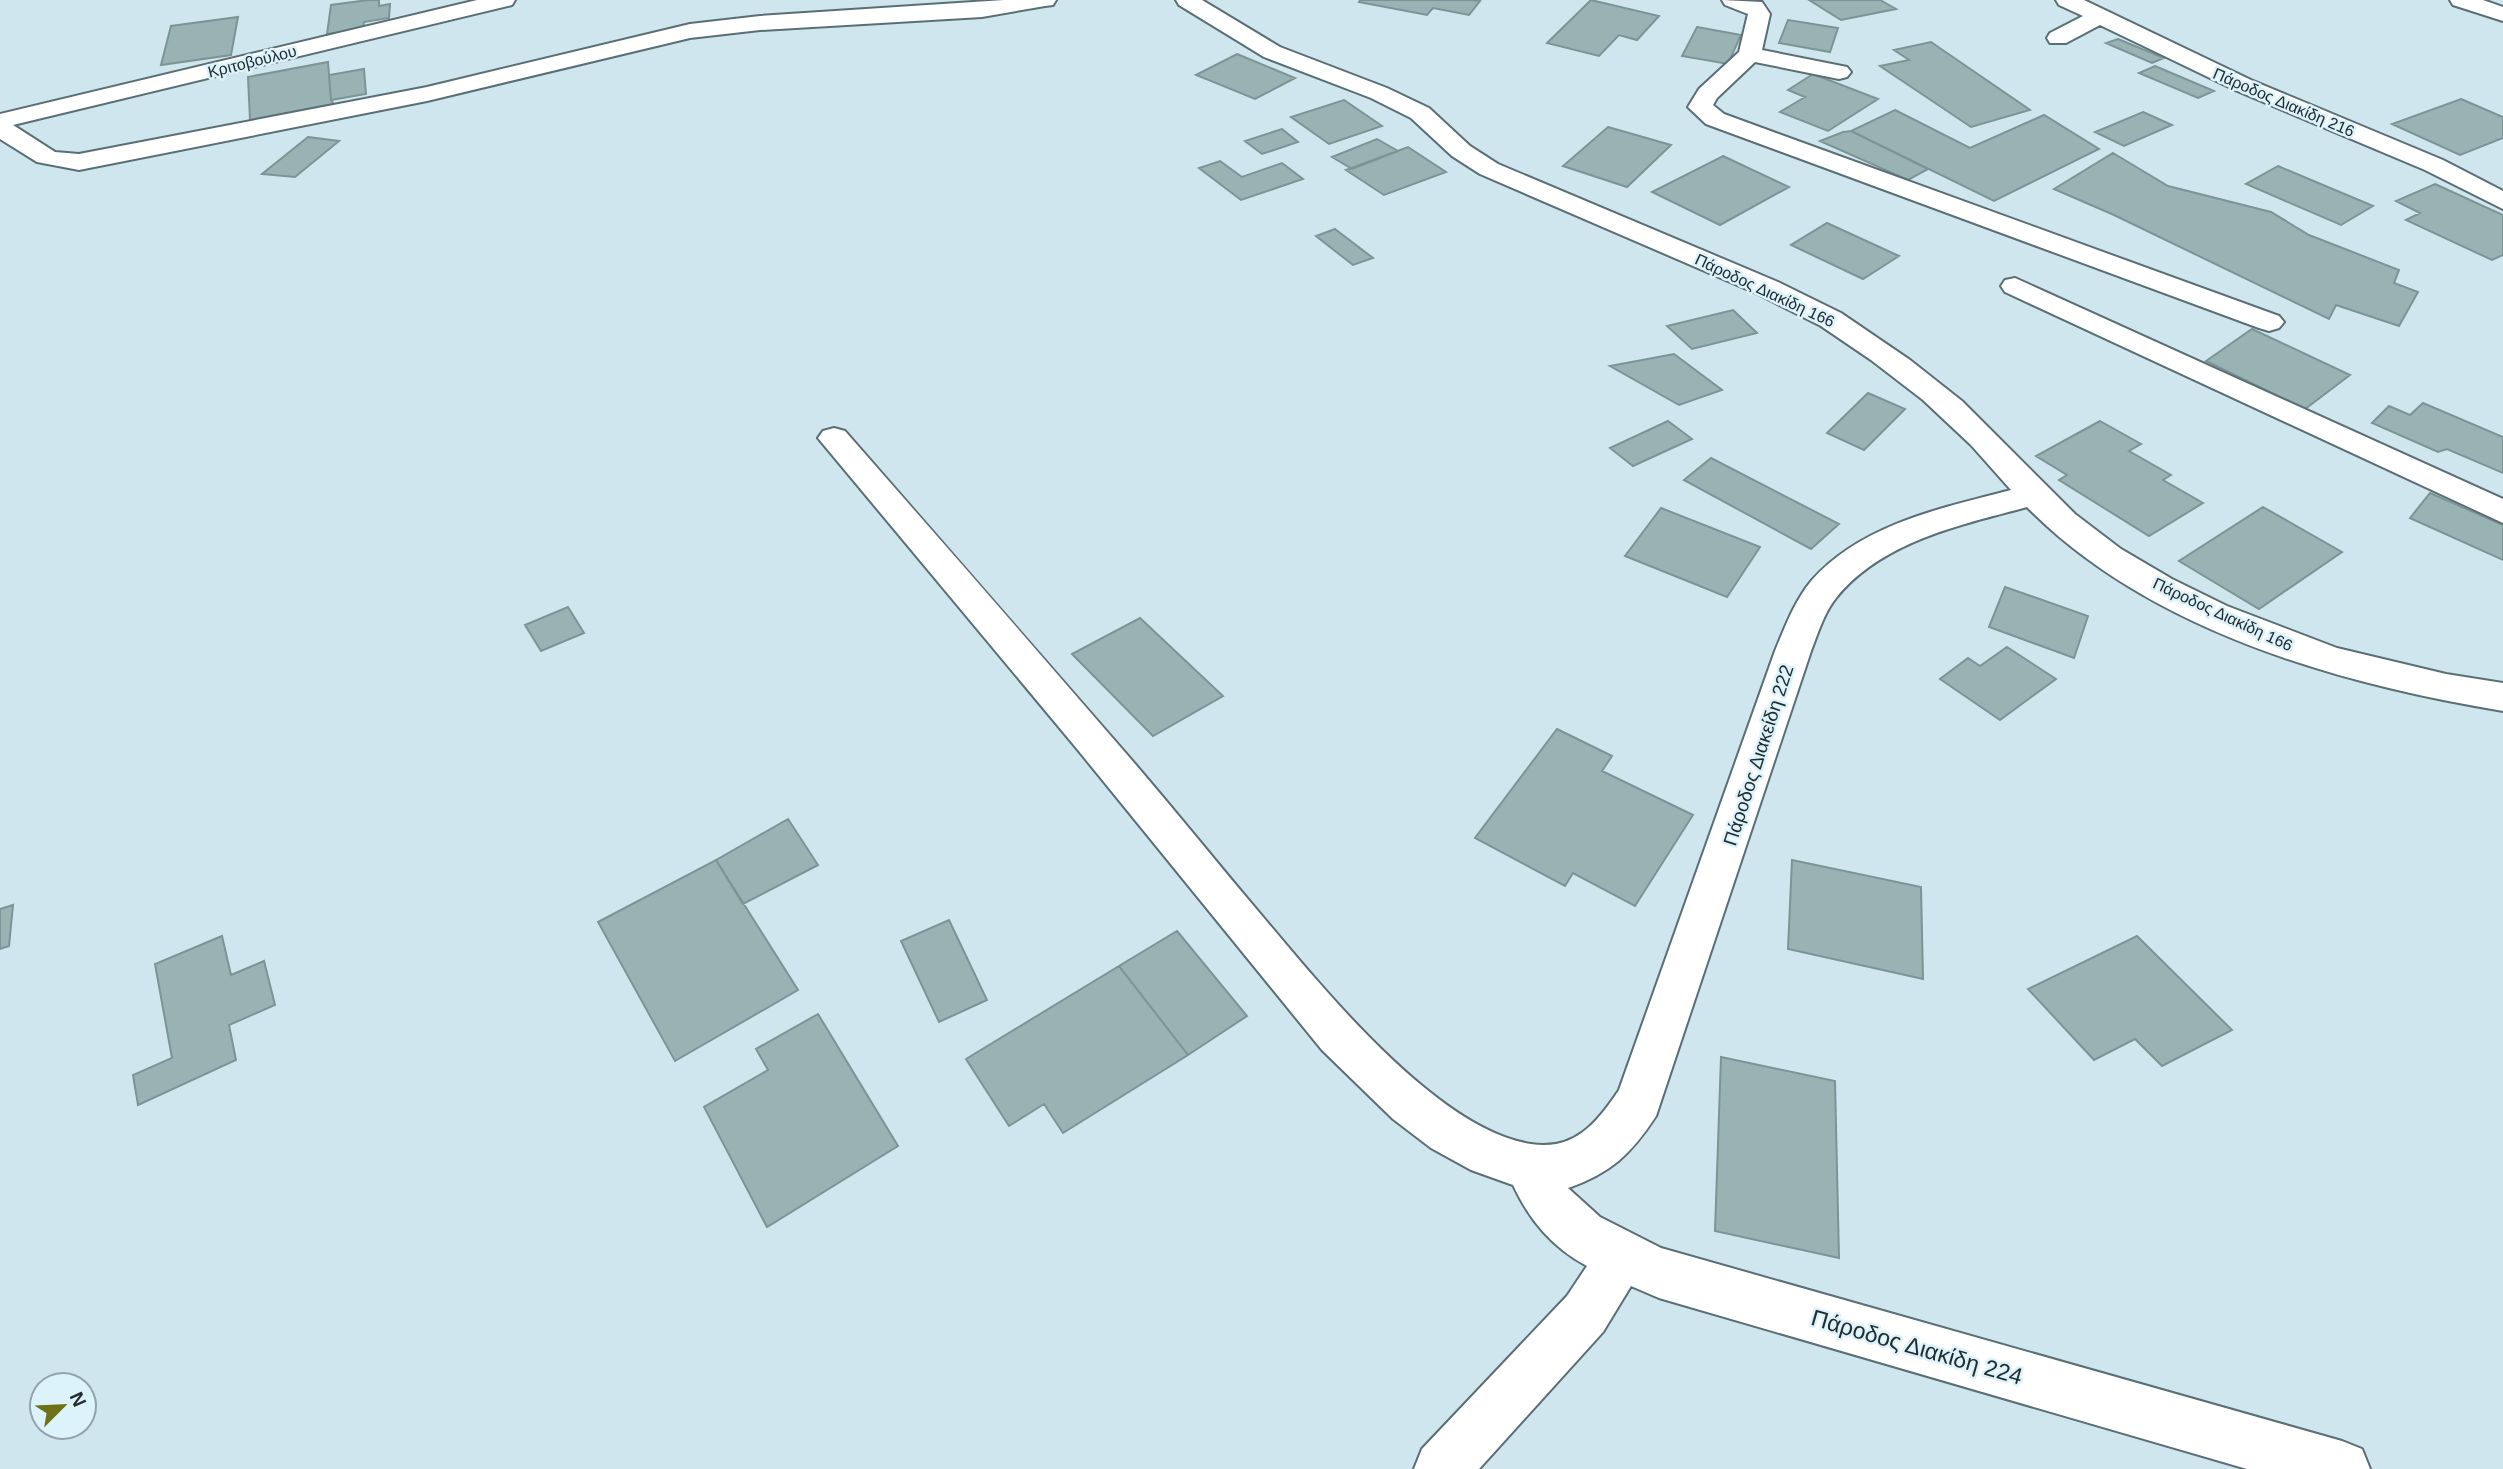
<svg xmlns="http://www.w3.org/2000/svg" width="2503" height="1469" viewBox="0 0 2503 1469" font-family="Arial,sans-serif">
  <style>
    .building { fill: #99b2b3; stroke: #7c9495; stroke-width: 2 }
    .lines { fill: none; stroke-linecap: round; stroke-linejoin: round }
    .minor-casing { stroke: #5a6e75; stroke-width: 4 }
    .minor { fill: #fff; fill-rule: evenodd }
    .labels { text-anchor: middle; stroke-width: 5; stroke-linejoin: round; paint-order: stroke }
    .far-street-label { font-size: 16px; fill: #232c2f; stroke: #dcf3fc }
    .street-label { font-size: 19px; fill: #232c2f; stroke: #dcf3fc }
    .near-street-label { font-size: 23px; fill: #232c2f; stroke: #dcf3fc }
  </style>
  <rect width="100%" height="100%" fill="#cfe6ef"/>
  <path class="building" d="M368,0H379V6L390,4L389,18L364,22L363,29L327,34L331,5Z
    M1360,0H1472L1480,1L1469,15L1433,8L1427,15L1359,2Z
    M1591,0L1659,16L1637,40L1619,35L1599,56L1547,43Z
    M1809,0H1880L1896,9L1841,20Z
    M238,17L231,55L161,65L171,26Z
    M1788,20L1838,28L1830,52L1779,43Z
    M1697,27L1741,35L1728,64L1682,56Z
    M2118,39L2164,58L2152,63L2106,43Z
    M1931,42L2030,110L1971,127L1880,66L1909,60L1894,50Z
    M1237,54L1295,78L1255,99L1196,75Z
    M328,62L331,100L334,104L250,120L248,77Z
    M2155,66L2214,91L2198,98L2139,73Z
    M364,69L366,94L331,100L329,75Z
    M1813,74L1878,99L1828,131L1780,112L1805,97L1788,90Z
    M2461,99L2503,117V138L2460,155L2392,124Z
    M1344,100L1382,126L1329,144L1291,117Z
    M1895,110L1970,148L2044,115L2099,149L1994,201L1851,131Z
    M2143,112L2172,125L2124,146L2095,132Z
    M1608,127L1671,145L1627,187L1563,166Z
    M1282,129L1298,142L1262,154L1245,141Z
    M1851,131L1928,169L1908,180L1820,141L1843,132Z
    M308,137L339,141L295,177L262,174Z
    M1377,139L1398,151L1352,169L1332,157Z
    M1408,147L1446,172L1384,195L1346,170Z
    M2113,153L2168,186L2271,212L2309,235L2399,270L2394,283L2418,292L2399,326L2336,305L2329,319L2114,215L2054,189Z
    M1723,156L1789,187L1720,225L1652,192Z
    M1220,161L1242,177L1282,163L1303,179L1241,200L1199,168Z
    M2278,166L2373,206L2341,225L2246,184Z
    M2435,184L2503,215V255L2492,260L2406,220L2420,213L2396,201Z
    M1827,223L1899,256L1863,279L1791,245Z
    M1335,229L1373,258L1353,265L1316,236Z
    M1733,310L1757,333L1692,349L1667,326Z
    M2252,329L2350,375L2305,409L2206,361Z
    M1674,354L1722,390L1679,405L1610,366Z
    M1868,393L1905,409L1864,450L1827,433Z
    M2423,403L2503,437V473L2447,449L2438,452L2372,423L2389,406L2410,415Z
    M1668,421L1692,439L1633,466L1610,448Z
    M2100,421L2141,444L2129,451L2171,475L2163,480L2203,503L2149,536L2059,480L2067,475L2036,456Z
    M1711,458L1839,524L1811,549L1684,480Z
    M2430,493L2503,525V560L2410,518Z
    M2263,507L2342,552L2259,609L2179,561Z
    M1661,508L1760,547L1727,597L1625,556Z
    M2005,587L2088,616L2074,658L1989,627Z
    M568,607L584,633L541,651L525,625Z
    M1140,618L1223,696L1153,736L1072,654Z
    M2007,647L2056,679L2000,720L1940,679L1968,658L1980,666Z
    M1557,729L1612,756L1602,771L1693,815L1635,906L1573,873L1565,886L1475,838Z
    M788,819L818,865L743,904L716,860Z
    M716,860L798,990L675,1061L598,922Z
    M1792,860L1921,887L1923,979L1788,949Z
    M13,905L9,946L0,949V909Z
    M949,920L987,1000L939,1022L901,941Z
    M1177,931L1247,1016L1188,1055L1119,966Z
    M222,936L231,975L264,961L275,1005L229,1025L236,1060L138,1105L133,1075L172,1058L155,964Z
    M2137,936L2232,1030L2162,1066L2135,1039L2094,1060L2028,989Z
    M1119,966L1188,1055L1063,1133L1044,1104L1009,1126L966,1059Z
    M818,1014L898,1146L767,1227L704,1107L768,1070L756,1049Z
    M1721,1057L1835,1081L1839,1258L1715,1231Z"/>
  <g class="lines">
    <defs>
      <path id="minor" d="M477,0H515L512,5L13,125L55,152L79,154L427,87L690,24L760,16L1004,0H1056L1053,5L1045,6L982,17L760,30L690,38L427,101L79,170L37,162L0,139V114Z
        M1176,0H1202L1280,47L1387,88L1429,108L1470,146L1498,164L1778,282L1841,313L1910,360L1962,401L2075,514L2121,549L2172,579L2227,606L2337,648L2446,674L2503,683V711C2338,684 2148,630 2027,507C1961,525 1882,541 1836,598C1824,613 1818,633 1811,651L1656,1116C1631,1154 1611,1173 1568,1188L1600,1217L1661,1248L2342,1441L2362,1449L2370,1469H2247L1659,1298L1631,1286L1603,1332L1479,1469H1414L1422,1449L1567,1296L1587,1266C1552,1247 1530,1221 1513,1185L1471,1170L1431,1148L1393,1119L1322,1050L1078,750L818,438L823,431L834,428L845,431C938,537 1031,643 1123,750C1171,805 1216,862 1263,917C1322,987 1437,1130 1531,1144C1574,1151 1597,1123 1619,1090L1775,651C1785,627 1795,600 1812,580C1862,524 1942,508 2011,490L1971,445L1923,400L1871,360L1821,326L1758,294L1480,174L1452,156L1411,118L1371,98L1264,57L1179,5Z
        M1722,0L1762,2L1770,14L1762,50L1847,67L1851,72L1847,77L1839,79L1755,62L1717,98L1713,105L1724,114L2279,316L2284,322L2279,328L2269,331L2259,328L1706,124L1688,107L1699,89L1739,52L1748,14L1725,5Z
        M2056,0H2084L2251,80L2443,160L2503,191V209L2425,170L2235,90L2100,25L2066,43H2050L2047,38L2050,33L2083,16L2059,5Z
        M2450,0H2483L2503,7V21L2453,5Z
        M2015,278L2503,499V523L2005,292L2001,286L2005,280Z"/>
    </defs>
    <use href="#minor" class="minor-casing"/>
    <use href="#minor" class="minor"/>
  </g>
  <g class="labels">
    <g class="far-street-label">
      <text transform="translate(252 61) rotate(-14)" y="6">Κριτοβούλου</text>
      <text transform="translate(2284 102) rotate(23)" y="6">Πάροδος Διακίδη 216</text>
      <text transform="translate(1765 290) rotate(25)" y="6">Πάροδος Διακίδη 166</text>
      <text transform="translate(2223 614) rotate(25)" y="6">Πάροδος Διακίδη 166</text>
    </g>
    <g class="street-label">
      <text transform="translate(1758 755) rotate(-72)" y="7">Πάροδος Διακείδη 222</text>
    </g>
    <g class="near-street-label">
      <text transform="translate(1917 1347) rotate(16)" y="8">Πάροδος Διακίδη 224</text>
    </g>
  </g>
  <g transform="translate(63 1406) rotate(66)"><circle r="33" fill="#dcf3fc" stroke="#92a3aa" stroke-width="2"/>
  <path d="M0-5L12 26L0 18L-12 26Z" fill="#6e7117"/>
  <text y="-10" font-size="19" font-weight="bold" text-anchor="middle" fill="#232c2f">N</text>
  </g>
</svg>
